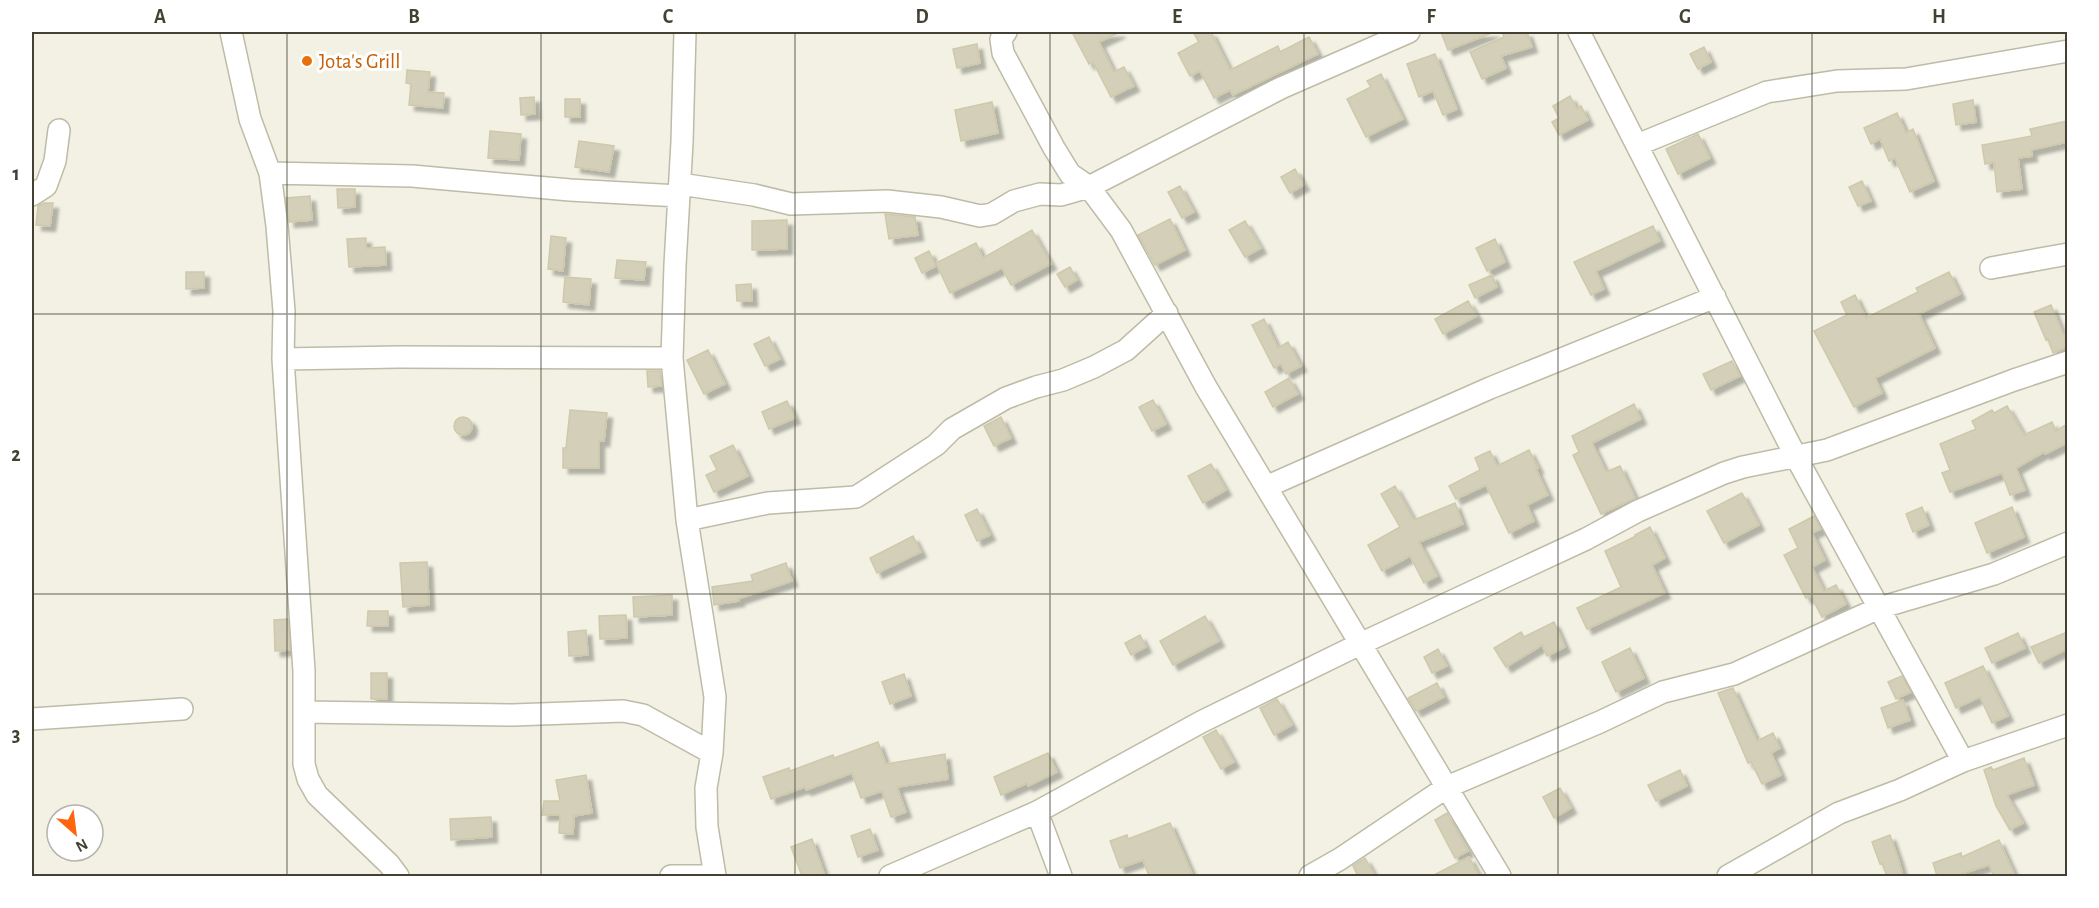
<svg xmlns="http://www.w3.org/2000/svg" width="2099" height="908" viewBox="0 0 2099 908" font-family="'Alegreya Sans',sans-serif">
  <style>
    .building { fill: #d4cfb8; stroke: #cfc9ab; stroke-width: 1.5; filter: url(#shadow) }
    .lines { fill: none; stroke-linecap: round; stroke-linejoin: round }
    .minor-casing { stroke: #bebba6; stroke-width: 24 }
    .minor { stroke: #fff; stroke-width: 21 }
    .grid { fill: none; stroke: #444133; stroke-width: 1.5; stroke-opacity: 0.55 }
    .food-dot { fill: #e8710a; stroke: #fff; stroke-width: 2 }
    .labels { text-anchor: middle; stroke-width: 6; stroke-linejoin: round; paint-order: stroke }
    .food-label { font-size: 21px; fill: #c56008; stroke: #fff; text-anchor: start }
    .neatline { fill: none; stroke: #444133; stroke-width: 2 }
    .grid-label { font-size: 20px; text-anchor: middle; font-weight: bold; fill: #444133 }
  </style>
  <defs>
    <filter id="shadow"><feDropShadow dx="5.5" dy="5.5" stdDeviation="1.5" flood-color="#0004"/></filter>
  </defs>
  <rect width="100%" height="100%" fill="#f2f1e3"/>
  <path class="building" d="M1072,32H1120L1099,42L1114,72L1124,67L1134,86L1111,97L1093,62L1089,64Z
    M1193,32H1211L1230,70L1278,46L1280,52L1309,37L1318,54L1233,95L1230,90L1214,98L1200,71L1190,76L1178,53L1199,42Z
    M1441,32H1494L1448,50Z
    M1502,32H1527L1532,47L1501,56L1506,68L1482,79L1470,52L1504,37Z
    M977,44L980,63L957,68L953,49Z
    M1704,47L1711,62L1698,69L1690,54Z
    M1435,54L1457,109L1443,115L1433,91L1419,97L1407,64Z
    M407,70L430,72L428,92L444,93L443,108L409,105L411,84L406,83Z
    M1381,74L1403,119L1366,137L1347,99L1371,87L1367,81Z
    M1570,96L1577,109L1581,106L1588,120L1559,135L1552,122L1559,118L1553,106Z
    M534,97L535,114L521,115L520,98Z
    M565,99H580V117H565Z
    M1973,100L1976,122L1956,125L1953,104Z
    M992,102L998,133L961,141L955,110Z
    M1897,113L1906,133L1913,129L1934,181L1910,192L1895,158L1889,161L1880,139L1871,144L1864,128Z
    M2067,121V142L2031,150L2032,156L2018,158L2022,189L1997,192L1994,162L1985,164L1982,145L2032,136L2030,129Z
    M490,131L521,134L519,160L488,158Z
    M1698,134L1710,158L1678,174L1666,149Z
    M579,141L614,146L609,172L575,167Z
    M1295,169L1304,185L1290,193L1281,177Z
    M1862,181L1871,201L1858,206L1849,187Z
    M1180,186L1194,212L1182,218L1168,192Z
    M337,189H355V207L338,208Z
    M310,196L312,220L289,222L286,198Z
    M44,203H53L50,226L36,225L38,206Z
    M885,214L915,217L918,235L889,239Z
    M1170,219L1185,250L1155,265L1138,235Z
    M787,220V249L752,250V221Z
    M1245,221L1261,248L1245,257L1229,230Z
    M1653,226L1660,241L1596,271L1604,289L1591,295L1574,262Z
    M1032,230L1051,264L1011,285L1002,268L950,293L936,263L976,243L983,258Z
    M551,236L566,238L563,271L548,269Z
    M366,238V248L385,247L386,265L349,267L347,239Z
    M1495,239L1505,262L1487,271L1476,248Z
    M929,251L936,266L922,273L915,258Z
    M617,260L646,262L644,280L615,278Z
    M1070,267L1077,280L1065,287L1057,274Z
    M186,272H204V288L186,289Z
    M1949,272L1960,294L1919,314L1935,348L1875,378L1882,393L1854,407L1814,331L1847,315L1841,302L1855,295L1866,318L1918,292L1916,288Z
    M1492,275L1497,287L1475,298L1469,285Z
    M565,277L591,279L589,305L563,302Z
    M751,284L752,301H737L736,285Z
    M1468,301L1477,316L1443,334L1435,319Z
    M2051,305L2063,334L2067,333V347L2053,353L2048,339L2046,340L2034,312Z
    M1264,319L1278,348L1288,342L1301,366L1286,374L1281,364L1274,368L1252,325Z
    M769,337L780,359L765,366L754,344Z
    M708,350L725,384L704,394L687,360Z
    M1732,361L1740,376L1711,390L1703,374Z
    M647,371H660L662,386L648,387Z
    M1289,378L1298,394L1273,407L1265,392Z
    M1153,400L1166,424L1152,431L1139,407Z
    M787,401L795,418L769,429L762,412Z
    M1634,404L1641,419L1592,443L1606,472L1620,466L1635,498L1601,514L1573,455L1579,452L1572,436Z
    M2007,406L2024,435L2052,422L2056,431L2067,424V443L2045,454L2044,452L2016,468L2025,490L2010,495L2002,473L1950,492L1942,473L1950,470L1940,444L1976,429L1972,421L1992,410L1994,413Z
    M570,410L607,413L604,441H599V468H563V448H566Z
    M454 426a9 9 0 1 1 18 0a9 9 0 1 1-18 0Z
    M1001,417L1011,438L994,446L984,426Z
    M733,445L748,476L714,492L706,475L717,470L710,456Z
    M1529,450L1538,468L1536,469L1548,495L1527,505L1534,521L1509,533L1486,485L1456,499L1449,486L1480,470L1475,458L1490,451L1497,466Z
    M1211,464L1226,490L1203,503L1188,476Z
    M1395,486L1414,520L1455,503L1463,524L1419,542L1437,576L1424,583L1410,556L1382,571L1368,545L1400,527L1381,494Z
    M1742,493L1759,525L1724,543L1707,511Z
    M1922,507L1929,525L1913,532L1906,514Z
    M2012,507L2024,537L1987,553L1975,523Z
    M977,509L990,535L977,541L965,515Z
    M1814,516L1821,529L1812,533L1825,560L1812,567L1824,591L1836,585L1846,604L1822,617L1811,596L1806,598L1784,555L1798,548L1789,529Z
    M1650,527L1665,558L1652,565L1665,593L1587,629L1577,608L1621,587L1605,551L1636,536L1635,535Z
    M913,536L921,552L877,573L870,558Z
    M427,562L429,605L403,607L400,563Z
    M786,563L792,581L738,599L739,601L714,605L712,587L753,581L751,575Z
    M672,595V615L634,617L633,597Z
    M368,611H388V626H367Z
    M626,615L627,638L600,639L599,616Z
    M1205,616L1219,641L1173,665L1160,641Z
    M288,619L290,650L275,651L274,620Z
    M1554,622L1565,647L1547,656L1542,645L1506,667L1494,648L1521,632L1524,637Z
    M586,630L588,655L569,656L568,632Z
    M2067,632V649L2039,663L2031,647Z
    M2018,633L2025,648L1992,663L1985,648Z
    M1140,635L1146,647L1131,655L1125,643Z
    M1630,648L1644,678L1616,692L1602,662Z
    M1438,649L1447,666L1432,673L1424,657Z
    M1983,666L2008,716L1992,723L1980,697L1956,708L1945,683Z
    M371,673H387V699H371Z
    M904,674L911,696L890,704L882,682Z
    M1902,676L1911,692L1896,699L1888,682Z
    M1437,683L1444,697L1416,711L1408,698Z
    M1733,688L1757,741L1773,733L1780,748L1771,753L1781,775L1762,784L1751,762L1748,763L1718,693Z
    M1277,699L1292,725L1274,735L1260,708Z
    M1903,700L1910,720L1888,728L1881,708Z
    M1216,730L1234,762L1221,769L1203,737Z
    M878,742L886,764L945,754L948,779L897,787L906,812L891,817L882,791L861,798L852,773L806,790L805,787L771,799L763,777L789,768L790,771L833,755L834,758Z
    M1048,753L1057,772L1028,786L1027,783L1001,795L994,777Z
    M2024,758L2034,785L2007,795L2023,823L2010,830L1996,806L1984,770L1991,767L1993,770Z
    M1680,770L1687,786L1656,801L1648,785Z
    M586,775L592,813L574,816L573,834L559,833L560,815H542L544,801H560L556,780Z
    M1560,788L1571,808L1554,818L1543,797Z
    M1447,813L1468,851L1455,858L1435,820Z
    M491,817L492,837L451,840L450,819Z
    M1170,823L1193,876H1149L1143,860L1120,868L1110,841L1127,835L1128,839Z
    M870,829L878,850L858,857L851,836Z
    M1890,835L1898,858L1903,876H1887L1882,863L1880,864L1872,842Z
    M812,839L825,876H802L791,847Z
    M1999,840L2015,876H1994L1989,865L1955,876H1937L1933,863L1961,853L1962,857Z
    M1469,857L1479,876H1432Z
    M1365,858L1375,876H1358L1353,866Z"/>
  <g class="lines">
    <defs>
      <path id="minor" d="M231,32L250,119L270,173L277,226L284,311L283,359L304,671V764L308,779L317,795L389,864L398,876
        M685,32L682,142L675,265L672,358L687,520L715,697L712,753L706,788L707,827L715,876
        M1006,32L1001,39L1003,53L1054,148L1070,174L1089,187L1121,230L1206,387L1500,876
        M1579,32L1796,457L1963,761
        M1637,145L1767,92L1837,81L1906,79L2068,51
        M270,173L412,176L570,190L679,196
        M680,184L754,195L791,204L887,201L941,207L980,216L992,214L1014,201L1040,194L1061,195L1089,187L1281,88L1409,32
        M32,195L46,186L55,161L59,130
        M1991,268L2068,254
        M283,359L399,357L672,358
        M1266,487L1490,388L1715,297
        M687,520L768,503L856,497L936,445L952,429L1006,398L1036,387L1063,380L1094,367L1126,350L1167,313
        M304,712L513,715L623,711L643,715L712,753
        M32,719L182,709
        M1037,812L1061,876
        M671,876H715
        M890,876L1037,812L1201,722L1360,644L1586,539L1638,511L1724,473L1743,467L1827,450L2014,380L2068,362
        M1310,876L1340,859L1447,787L1600,722L1663,692L1734,674L1879,608L1994,574L2068,543
        M1728,876L1839,813L1900,790L1963,761L2068,725"/>
    </defs>
    <use href="#minor" class="minor-casing"/>
    <use href="#minor" class="minor"/>
  </g>
  <path class="grid" d="M287,32V876M541,32V876M795,32V876M1050,32V876M1304,32V876M1558,32V876M1812,32V876M32,314H2068M32,594H2068"/>
  <circle class="food-dot" cx="307" cy="61" r="6"/>
  <g class="labels">
    <g class="food-label">
      <text x="319" y="68">Jota's Grill</text>
    </g>
  </g>
  <rect width="2099" height="908" fill="none" stroke="#ffffff" stroke-width="66"/>
  <g transform="translate(75 833) rotate(152)"><circle r="28" fill="#ffffff" stroke="#b4b3ad" stroke-width="1.5"/>
  <path d="M0-4.5L10 22L0 15L-10 22Z" fill="#ff650e"/>
  <text y="-9" font-size="16" font-weight="bold" text-anchor="middle" fill="#444133">N</text>
  </g>
  <rect x="33" y="33" width="2033" height="842" class="neatline"/>
  <g class="grid-label">
    <text x="160" y="23">A</text>
    <text x="414" y="23">B</text>
    <text x="668" y="23">C</text>
    <text x="922" y="23">D</text>
    <text x="1177" y="23">E</text>
    <text x="1431" y="23">F</text>
    <text x="1685" y="23">G</text>
    <text x="1939" y="23">H</text>
    <text x="16" y="180">1</text>
    <text x="16" y="461">2</text>
    <text x="16" y="741">3</text>
  </g>
</svg>
